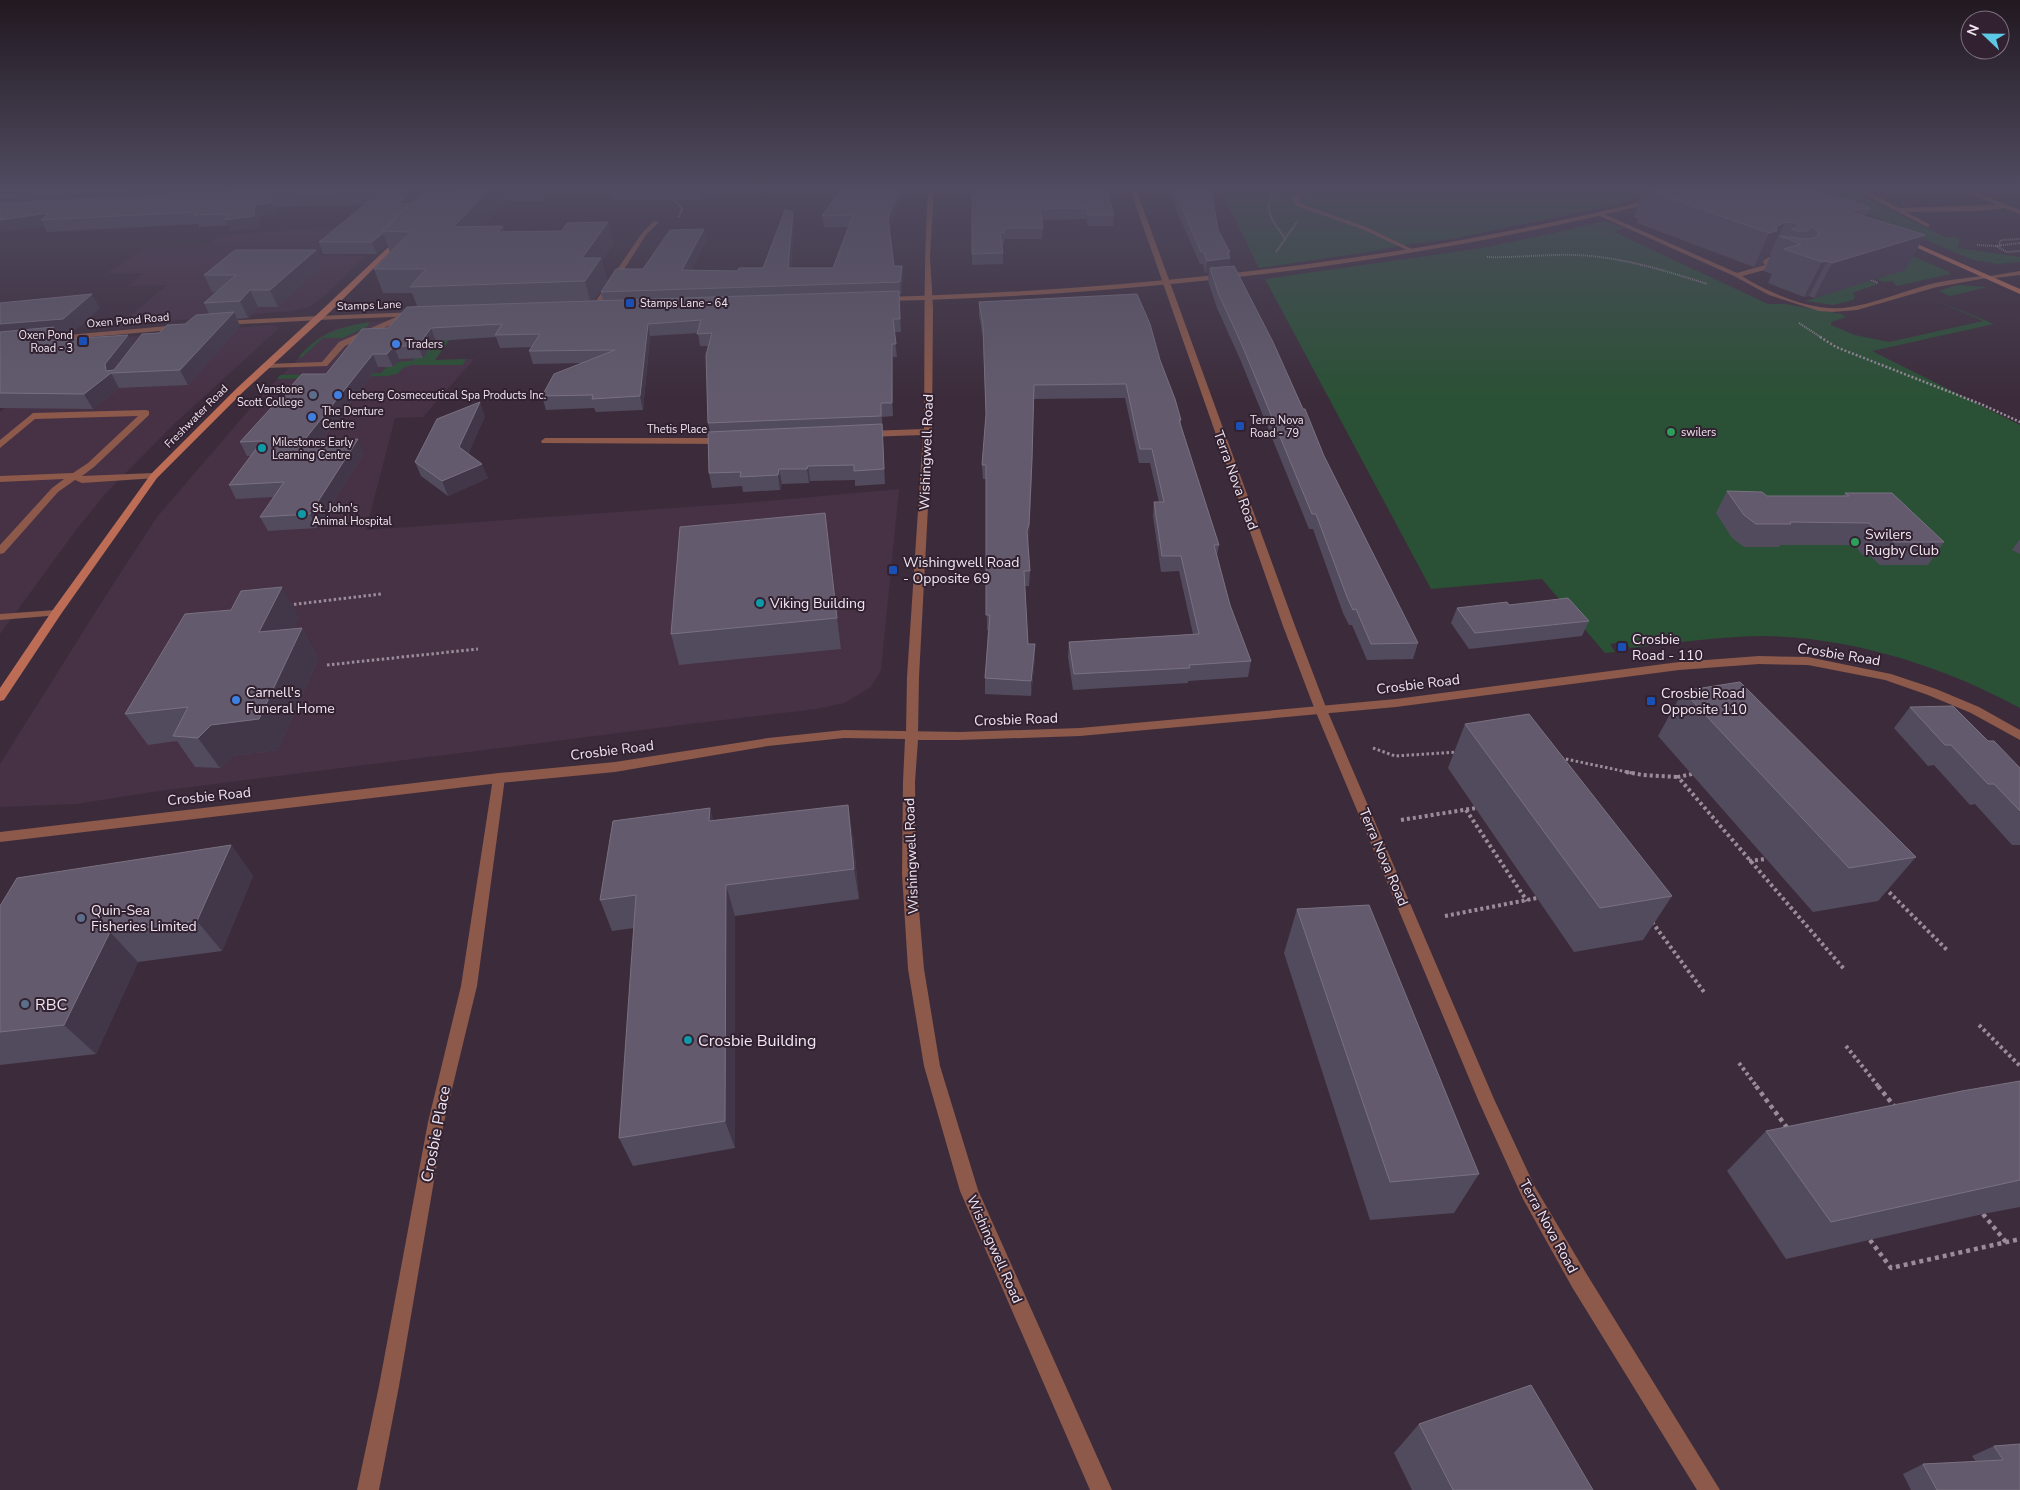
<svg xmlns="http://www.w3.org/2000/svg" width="2020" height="1490" viewBox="0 0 2020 1490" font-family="'Nunito Sans',sans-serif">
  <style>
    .built { fill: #473145 }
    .green { fill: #2a5135 }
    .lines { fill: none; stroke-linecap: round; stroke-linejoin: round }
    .path-far4 { stroke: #9a8d99; stroke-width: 2; stroke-dasharray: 1 1; stroke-linecap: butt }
    .path-far3 { stroke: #9a8d99; stroke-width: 2.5; stroke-dasharray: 2 2; stroke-linecap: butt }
    .path-far2 { stroke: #9a8d99; stroke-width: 3; stroke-dasharray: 2.5 2.5; stroke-linecap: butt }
    .path-far1 { stroke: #9a8d99; stroke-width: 4; stroke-dasharray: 3 3; stroke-linecap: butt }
    .path { stroke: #9a8d99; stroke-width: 4.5; stroke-dasharray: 4 4; stroke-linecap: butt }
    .service { fill: #8c594a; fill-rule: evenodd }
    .minor { fill: #8c594a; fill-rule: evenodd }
    .tertiary { fill: #8c594a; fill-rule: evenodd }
    .secondary { fill: #bd6d55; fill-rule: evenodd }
    .wall { fill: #524b5d }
    .shaded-wall { fill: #423749 }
    .building { fill: #635b6d; stroke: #797181 }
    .transit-dot { fill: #1a4fb4; stroke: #322231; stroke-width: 2 }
    .shop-dot { fill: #3f7fe0; stroke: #322231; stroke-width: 2 }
    .service-dot { fill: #5c6f8a; stroke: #322231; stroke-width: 2 }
    .leisure-dot { fill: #2e9e5b; stroke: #322231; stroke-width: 2 }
    .culture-dot { fill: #0f9aa8; stroke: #322231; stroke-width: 2 }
    .labels { text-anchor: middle; stroke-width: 4; stroke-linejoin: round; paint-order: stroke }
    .far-poi-label { font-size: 11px; fill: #f1e6f0; stroke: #322231; text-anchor: start }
    .far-street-label { font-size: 11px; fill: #f1e6f0; stroke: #322231 }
    .street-label { font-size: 14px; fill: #f1e6f0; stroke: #322231 }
    .poi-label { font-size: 14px; fill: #f1e6f0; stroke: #322231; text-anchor: start }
    .near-poi-label { font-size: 16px; fill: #f1e6f0; stroke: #322231; text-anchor: start }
    .near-street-label { font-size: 16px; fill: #f1e6f0; stroke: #322231 }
  </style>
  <rect width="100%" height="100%" fill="#3c2c3b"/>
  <path class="built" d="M1814,189H2020V202L1992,192L1830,197Z
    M346,229L318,255L365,256L324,296L309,307L291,311L120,325L167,285L128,286L144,273H107L146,247L208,245L217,236L292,230Z
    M464,319L435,360L474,359L423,417L395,418L366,530L757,502L899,489L881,670L871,687L844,703L817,709L697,723L152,792L76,804L0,807V764L110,589L157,517L261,396L320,337L335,329L369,322Z
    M270,325L277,327V330L174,424L106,493L76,530L0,634V412L20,394L125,337Z"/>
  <path class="green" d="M1220,189H1672L1586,211L1456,238L1423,243H1413L1381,250L1259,268Z
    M1814,189H1847L1945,237H1955L1960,239L1958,248L2020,257V262L1998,264L1973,260L1914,235Z
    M1604,221L1623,228L1614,232L1768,304H1785L1842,314L1846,317L1831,322V325L1855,335L1889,342L1983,321L1932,299L1994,324L1872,351L2020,425V708C1943,666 1854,638 1766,636C1721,636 1675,643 1630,648L1625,642L1610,644L1615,652L1605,653L1542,579L1431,589L1265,279L1482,248L1545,235Z
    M1913,256L1949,272L1950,274L1897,286L1892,281L1884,282L1876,279L1905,270Z
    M1869,281L1878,284L1852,293L1855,296L1853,300L1833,305L1806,301Z
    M1957,285L1987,287L1950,296L1939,291Z
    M464,319L435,360L466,359L463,365H411L403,368L397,374L387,376L277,379L280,375L381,373C389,362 399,361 412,361L426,348Z
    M369,322L368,326L343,338H323L302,357L298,358C317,334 340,327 369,322Z"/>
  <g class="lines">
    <path class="path-far4" d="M1272,193C1264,215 1274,221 1285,239
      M673,198L682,209L678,218
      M1977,245L1995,246L2020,243
      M1996,246L2007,252L2020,251
      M2001,246L1999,243L2001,240L2020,239
      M1276,252L1297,222
      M1487,257C1517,258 1546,254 1576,255C1621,257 1664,270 1707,284
      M1871,280L1878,283
      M1799,323L1822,338"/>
    <path class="path-far3" d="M1820,337L1836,347L1983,405L2020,422"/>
    <path class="path-far2" d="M289,605L381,594
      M327,665L478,649
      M1373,748L1395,756L1458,752
      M1561,758L1632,773"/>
    <path class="path-far1" d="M1626,772L1643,775L1678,777
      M1692,774L1678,777L1844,969
      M1466,810L1527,901
      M1401,820L1476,808
      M1749,861L1766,859
      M1885,888L1948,951
      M1445,916L1537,898
      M1652,922L1704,992
      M1979,1025L2020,1066
      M1846,1046L1879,1087
      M1739,1063L1757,1087"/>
    <path class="path" d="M1756,1086L1788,1129
      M1878,1086L1895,1107
      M1983,1214L2006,1242
      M1870,1240L1891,1268L2020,1239"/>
    <path class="service" d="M1303,189H1311L1297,198L1301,204L1366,227L1416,251L1411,252L1362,229L1297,206L1291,197Z
      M1854,189H1862L1899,208L1997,205L1959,189H1968L2020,210V214L2004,208L1979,211L1906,212L1929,224L1930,225L1927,227Z
      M1600,214H1604L1737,273L1765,265L1762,261L1769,257L1781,258V260L1769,262L1785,268V270L1772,268L1742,276C1769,293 1810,311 1843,308C1874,305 1904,290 1935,283C1952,279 1970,278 1988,275L1992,277L1937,287L1857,310L1832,312L1819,311L1769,295L1734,276L1600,216Z
      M405,313L412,315L345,346L327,366L266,368L262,366L266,364L322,362L339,342Z
      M146,410L149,411V415L94,467L82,476L154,473L157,474V478L82,483L75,480L58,492L4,553L0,554V545L52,488L64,479L0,482V476L73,473L88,463L138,416L35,419L0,448V440L33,413Z
      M56,610L61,613L60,615L0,620V614Z"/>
    <path class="minor" d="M928,189H934L930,257L933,308L932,432L919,677L918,734L912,738L906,734L907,677L923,435L867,437L863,434L867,431L924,429C925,349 923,269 928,189Z
      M1130,189H1136L1295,626L1327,710L1494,1099L1535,1187L1586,1273L1720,1490H1697L1572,1287L1523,1199L1479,1102L1315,710L1283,626Z
      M654,221L659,222L646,235L598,310H592L591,308L642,233Z
      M318,316H321V320L222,325L218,323L222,321Z
      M179,325L183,327L182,329L45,341L41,339L45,337Z
      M545,438H725L729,441L725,444L542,443L541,441Z
      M499,773L504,775L505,778L477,986L444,1122L399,1386L379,1490H357L379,1386L428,1122L461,986L493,778L494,775Z"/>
    <path class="tertiary" d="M1655,199L1657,202C1404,265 1144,295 883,301L879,299L883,297C1143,290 1402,261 1655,199Z
      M2020,271V275L1988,279L1984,277Z
      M416,312L420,314L419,316L318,320L314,318L318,316Z
      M1759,656L1808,657L1891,674L1936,689L1979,707L2020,730V740L1971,713L1928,695L1885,680L1808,665L1759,664L1679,670L1396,707L1080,736L960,740H918L915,782L916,874L924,969L940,1066L978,1190L1112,1490H1090L960,1191L924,1066L908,969L902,874L903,782L905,739L844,738L768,746L615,772L499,783L0,842V832L499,773L615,762L768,738L844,730L960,732L1080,728L1396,699L1679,662Z"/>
    <path class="secondary" d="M446,189H453L437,206H433V204Z
      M399,237L404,238L331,311L243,392L157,478L61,614L4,700L0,701V688L52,611L151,474L237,388L325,307Z
      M1902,239H1906L2020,289V294L1902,241Z"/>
  </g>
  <path class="wall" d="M0,189H421L411,204L455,193L456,192L455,189H553L543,201H506L482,226H503L505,232L562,231L608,222L613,244L602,261L607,281L594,300H603L601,292L643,269L704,229L706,241L691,270L737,271L763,268L794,223L791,268H833L849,227H824L822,216L841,189L893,219L890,229L894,266H902L903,278L901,294H899L901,332H894L897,357H893V416L882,417L885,484L855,486V480L810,481L809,483L782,484L780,490L743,492L742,486L712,488L709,473L710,432L708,423V346H700L698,333L650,336L643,410L596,412L594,408L546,410L542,396L581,363L533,364L529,351L532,347L500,348L496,337L436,341L423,358L399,359L393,367H378L320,442L364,453L317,528L268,531L260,517L274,497L236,499L229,485L251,456H247L240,442L326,374L417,306L412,293H383L374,269L390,253L387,244L377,254H323L319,242L366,204L275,207L277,213L260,216L259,228L231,231L228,225L199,227L198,224L47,232L44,226L0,232Z
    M595,189H740L701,200H616Z
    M972,189H1106L1114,215L1113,226H1088L1086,219L1042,220L1043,228L1042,239H1004V244H1002L1003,253V264L972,265Z
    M1169,189H1211L1218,230L1230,252L1229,266L1418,643L1413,659L1367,660L1352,625H1349L1343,613L1313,529H1309L1240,359L1217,308L1208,281L1209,272L1205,273L1203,264H1200L1175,207Z
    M1644,189H1815L1870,209L1866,216L1906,269L1814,298L1809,296L1804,297L1768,283L1772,274L1764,271L1771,255H1769L1765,258L1761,265L1754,267L1637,223L1638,219L1634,217Z
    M316,250L323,266L278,307H258L248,318L237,319L240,326L188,385L119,388L93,409L0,408V303L100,308L72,333L58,334L61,339L134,345L159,333L185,324L209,314L204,303L217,292H212L204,275Z
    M979,302L1160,360L1181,420V425L1219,545L1217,555L1230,605L1251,661L1248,677L1188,681V683L1073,690L1068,657L1069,642L1193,634L1179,571L1161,572L1153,516L1154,502H1159L1150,463H1139L1125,398L1033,399L1032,473L1029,539L1028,543L1030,571L1029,586H1025L1028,644L1035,659L1031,696L985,694V678L988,630H987L986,479H983L982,465L986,416L983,338L979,315Z
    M485,416L468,454L488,478L448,496L421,476L415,462Z
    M1727,491L1767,496H1843L1845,493L1944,542L1928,565H1880L1869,555H1862L1855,545H1780L1779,547H1744L1732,538L1716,513Z
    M825,513L841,649L679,665L671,634Z
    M2020,539V554L2012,550Z
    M1509,605L1589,621L1582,636L1469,649L1451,623L1457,608Z
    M299,617L293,629L302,628L318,659L278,750L232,756L220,768L195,767L177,741L148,745L125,714Z
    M1683,691L1916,857L1878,901L1813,912L1658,736Z
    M1910,707L1988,741L2020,768V845H2012L1975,804L1970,805L1934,765L1928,766L1894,728Z
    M1465,724L1672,896L1643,940L1574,952L1448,768Z
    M713,820L853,836L859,899L735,916V1148L633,1166L619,1138L634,928L612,931L600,900Z
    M231,845L253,876L222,951L138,962L96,1054L0,1065V906Z
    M1297,909L1479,1174L1454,1213L1370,1220L1284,953Z
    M2020,1081V1207L1983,1214L1786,1259L1727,1171L1766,1131Z
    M1419,1424L1593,1490H1412L1394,1453Z
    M1994,1446L2020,1490H1911L1903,1474L1923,1464L1976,1462L1972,1456Z"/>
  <path class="shaded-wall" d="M409,189H421L406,210L399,204Z
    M490,189H502L506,201L461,250L453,227Z
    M540,189H553L543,201Z
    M700,189H740L701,200Z
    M902,189H909L893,219L889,231L888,219L892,207Z
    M270,196L277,213L260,216L259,228L231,231L225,220L255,205Z
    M793,212L794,223L790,280L788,268Z
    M49,213L41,220L44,226L0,232V220Z
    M608,222L613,244L602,261L607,281L591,305L585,281L582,258Z
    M1785,222L1769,255L1765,258L1761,265L1754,267L1769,233L1776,227Z
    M503,226L509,248L498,232Z
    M704,229L706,241L684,283L682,270Z
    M383,233L387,244L377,254L372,242Z
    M1925,235L1906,269L1814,298L1832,263Z
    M316,250L323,266L278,307L270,290Z
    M1230,258L1228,270L1210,268L1209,272L1205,273L1207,261Z
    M1827,261L1809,296L1804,297L1822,262Z
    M902,266L903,278L901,294L900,282Z
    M250,290L258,307L248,318L240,301Z
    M92,294L100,308L72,333L58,334L63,341L0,339V324Z
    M234,312L240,326L188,385L180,370Z
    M648,324L650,336L643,410L640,396Z
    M431,328L436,341L423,358L418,346Z
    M128,335L136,349L111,373L119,388L93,409L84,394L106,371L105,364Z
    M892,344L893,357V416L892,403Z
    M394,346L399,359L393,367L387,354Z
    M373,354L378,367L308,457L302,443Z
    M480,402L485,416L465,462L459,447Z
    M882,424L883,439L885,484L884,469Z
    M358,439L364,453L317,528L310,514Z
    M1032,459L1029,539L1027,546V531Z
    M482,464L488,478L448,496L442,481Z
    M808,466L810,481L809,483L807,469Z
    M779,469L782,484L780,490L778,475Z
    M825,513L829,542L841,649L837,618Z
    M282,587L299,617L277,663L259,632Z
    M302,628L318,659L278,750L232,756L220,768L198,738Z
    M1035,644V659L1031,696V681Z
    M848,805L853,836L859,899L854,869Z
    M710,808L719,839L709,821Z
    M231,845L253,876L222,951L197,921Z
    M726,885L735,916V1148L725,1121Z
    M110,932L138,962L96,1054L64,1025Z"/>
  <path class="building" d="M0,189H146L0,197Z
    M241,189H409L399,204H411L382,231L383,233L372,242H319L380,192L270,196L272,202L255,205L254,216L225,220L227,214L194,215L197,212L41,220L49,213L0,220V204L239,191Z
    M460,189H490L453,227L503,226L498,232L562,231L567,223L608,222L582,258H601L585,281L410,287L426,269H374L411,232L382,231L422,193H455Z
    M841,189H902L892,207L888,219L894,266H902L900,282L601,292L616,269H643L670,230L704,229L682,270L737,271L739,268H763L785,210L793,212L788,268H833L853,215L822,216Z
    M972,189H1106L1114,215H1088L1087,208L1040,209L1043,228H1004V233H1000L1003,253L972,254Z
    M1174,189H1211L1218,230L1230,252H1227L1230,258L1207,261L1204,252H1201Z
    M1652,189H1815L1870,207V209L1845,210L1925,235L1832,263L1827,261L1822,262L1784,249L1801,244L1780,236L1806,239L1814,238L1819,234L1814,227L1809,228L1808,231H1797L1791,229L1798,227V223L1785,222L1776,227L1777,231L1769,233L1649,191Z
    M235,250H316L270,290H250L240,301L204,303L236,275H204Z
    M1234,266L1273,342L1303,409H1305L1324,456L1418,643L1371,644L1356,609L1353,610L1347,597L1316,514H1312L1242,345L1219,295L1210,268Z
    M899,291L900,319H893L896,344H892V403H881V416L708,423L706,355L712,333L697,334L701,320L648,324L640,396L592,399L593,395L542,396L554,374L615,350L529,351L540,334L495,335L502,324L431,328L418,346H394L387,354H373L302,443L358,439L310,514L260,517L284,482L229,485L262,441L240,442L302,374H326L362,329L388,328L407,307Z
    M92,294L63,319L0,324V303Z
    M1137,294L1150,324L1160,360L1175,399L1181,420H1179L1219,545H1214L1230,605L1251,661L1189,665L1190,668L1074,674L1069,642L1199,634L1181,556H1162L1154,502H1164L1152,449H1140L1126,384L1034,385L1032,459L1029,524L1027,531L1030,571H1024L1028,644H1035L1031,681L985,678L990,615H986V465H982L986,414L983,325L979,302Z
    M234,312L180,370L111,373L84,394L0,393V332L54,327L38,341L128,335L105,364L106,371L114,370L142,334L159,333L167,325L185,324L196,315Z
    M480,402L459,447L482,464L442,481L415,462L437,419Z
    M882,424L884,469L854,471V465L808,466L807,469H779L778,475L740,477L741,472L709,473L708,432Z
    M1727,491L1762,492L1767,496H1849L1845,493H1892L1944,542H1894L1883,533L1877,532L1869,523L1790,522L1791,524H1756L1744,515Z
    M825,513L837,618L671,634L680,527Z
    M282,587L259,632L302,628L259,719L211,725L198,738L173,736L188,707L125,714L185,614L231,610L241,591Z
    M1568,598L1589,621L1475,633L1457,608L1507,602L1509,605Z
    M1740,682L1916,857L1849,868L1683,691Z
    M1953,706L1988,741H1994L2020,768V811L1994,784H1988L1951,745H1945L1910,707Z
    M1529,714L1672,896L1600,908L1465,724Z
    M848,805L854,869L726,885L725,1121L619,1138L636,895L600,900L613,821L710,808L709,821Z
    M231,845L197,921L110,932L64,1025L0,1032V906L17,878Z
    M1369,905L1479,1174L1390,1182L1297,909Z
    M2020,1081V1180L1831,1222L1766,1131L1962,1091Z
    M1531,1385L1593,1490H1453L1419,1424Z
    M2020,1444V1490H1937L1923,1464L2003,1460L1994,1446Z"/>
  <linearGradient id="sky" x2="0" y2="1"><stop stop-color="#211820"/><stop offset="0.47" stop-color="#504b60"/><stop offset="1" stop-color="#504b60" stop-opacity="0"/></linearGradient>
  <rect width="2020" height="398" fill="url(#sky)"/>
  <g class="transit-dot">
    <rect x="625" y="298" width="10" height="10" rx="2.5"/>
    <rect x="78" y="336" width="10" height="10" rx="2.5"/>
    <rect x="1235" y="421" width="10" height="10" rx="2.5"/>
    <rect x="888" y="565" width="10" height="10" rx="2.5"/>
    <rect x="1617" y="642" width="10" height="10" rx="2.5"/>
    <rect x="1646" y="696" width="10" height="10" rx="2.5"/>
  </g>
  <g class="shop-dot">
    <circle cx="396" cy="344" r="5"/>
    <circle cx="338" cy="395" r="5"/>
    <circle cx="312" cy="417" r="5"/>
    <circle cx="236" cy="700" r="5"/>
  </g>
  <g class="service-dot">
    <circle cx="313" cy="395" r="5"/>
    <circle cx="81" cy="918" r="5"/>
    <circle cx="25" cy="1004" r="5"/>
  </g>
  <g class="leisure-dot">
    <circle cx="1671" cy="432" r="5"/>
    <circle cx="1855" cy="542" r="5"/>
  </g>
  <g class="culture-dot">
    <circle cx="262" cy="448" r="5"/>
    <circle cx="302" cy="514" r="5"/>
    <circle cx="760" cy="603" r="5"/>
    <circle cx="688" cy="1040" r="5"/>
  </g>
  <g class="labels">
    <g class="far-poi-label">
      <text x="640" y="307">Stamps Lane - 64</text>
      <text x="73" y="339" text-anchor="end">Oxen Pond<tspan x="73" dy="13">Road - 3</tspan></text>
      <text x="406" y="348">Traders</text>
      <text x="303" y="393" text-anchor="end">Vanstone<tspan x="303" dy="13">Scott College</tspan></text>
      <text x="348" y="399">Iceberg Cosmeceutical Spa Products Inc.</text>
      <text x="322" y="415">The Denture<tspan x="322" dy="13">Centre</tspan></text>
      <text x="1250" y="424">Terra Nova<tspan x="1250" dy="13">Road - 79</tspan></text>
      <text x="1681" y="436">swilers</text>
      <text x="272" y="446">Milestones Early<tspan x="272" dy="13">Learning Centre</tspan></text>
      <text x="312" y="512">St. John's<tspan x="312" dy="13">Animal Hospital</tspan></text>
    </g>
    <g class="far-street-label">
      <text transform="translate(369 305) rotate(-2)" y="4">Stamps Lane</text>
      <text transform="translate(128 320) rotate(-5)" y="4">Oxen Pond Road</text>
      <text transform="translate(196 416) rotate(-45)" y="4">Freshwater Road</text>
      <text x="677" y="433">Thetis Place</text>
    </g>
    <g class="street-label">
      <text transform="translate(926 452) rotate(-88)" y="5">Wishingwell Road</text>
      <text transform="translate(1236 480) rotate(70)" y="5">Terra Nova Road</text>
      <text transform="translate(1839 654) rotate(9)" y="5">Crosbie Road</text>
      <text transform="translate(1418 684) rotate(-7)" y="5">Crosbie Road</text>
      <text transform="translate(1016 719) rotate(-2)" y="5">Crosbie Road</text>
      <text transform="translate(612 750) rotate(-7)" y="5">Crosbie Road</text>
      <text transform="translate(209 796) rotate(-6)" y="5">Crosbie Road</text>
      <text transform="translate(911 856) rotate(-92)" y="5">Wishingwell Road</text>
      <text transform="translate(1384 857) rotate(67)" y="5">Terra Nova Road</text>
      <text transform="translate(1549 1226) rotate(61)" y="5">Terra Nova Road</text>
      <text transform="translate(995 1249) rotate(66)" y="5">Wishingwell Road</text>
    </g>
    <g class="poi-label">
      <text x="1865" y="539">Swilers<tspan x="1865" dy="16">Rugby Club</tspan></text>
      <text x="903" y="567">Wishingwell Road<tspan x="903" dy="16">- Opposite 69</tspan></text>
      <text x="770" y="608">Viking Building</text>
      <text x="1632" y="644">Crosbie<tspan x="1632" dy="16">Road - 110</tspan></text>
      <text x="246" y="697">Carnell's<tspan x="246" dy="16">Funeral Home</tspan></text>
      <text x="1661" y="698">Crosbie Road<tspan x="1661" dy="16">Opposite 110</tspan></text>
      <text x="91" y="915">Quin-Sea<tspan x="91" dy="16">Fisheries Limited</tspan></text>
    </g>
    <g class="near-poi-label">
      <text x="35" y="1010">RBC</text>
      <text x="698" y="1046">Crosbie Building</text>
    </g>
    <g class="near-street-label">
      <text transform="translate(435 1134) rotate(-79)" y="6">Crosbie Place</text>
    </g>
  </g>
  <g transform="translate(1985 35) rotate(292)"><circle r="24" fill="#322231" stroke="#7e707d"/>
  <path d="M0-4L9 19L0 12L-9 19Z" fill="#5bc8e6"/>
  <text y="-8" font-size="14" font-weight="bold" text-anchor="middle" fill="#f1e6f0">N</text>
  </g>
</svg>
